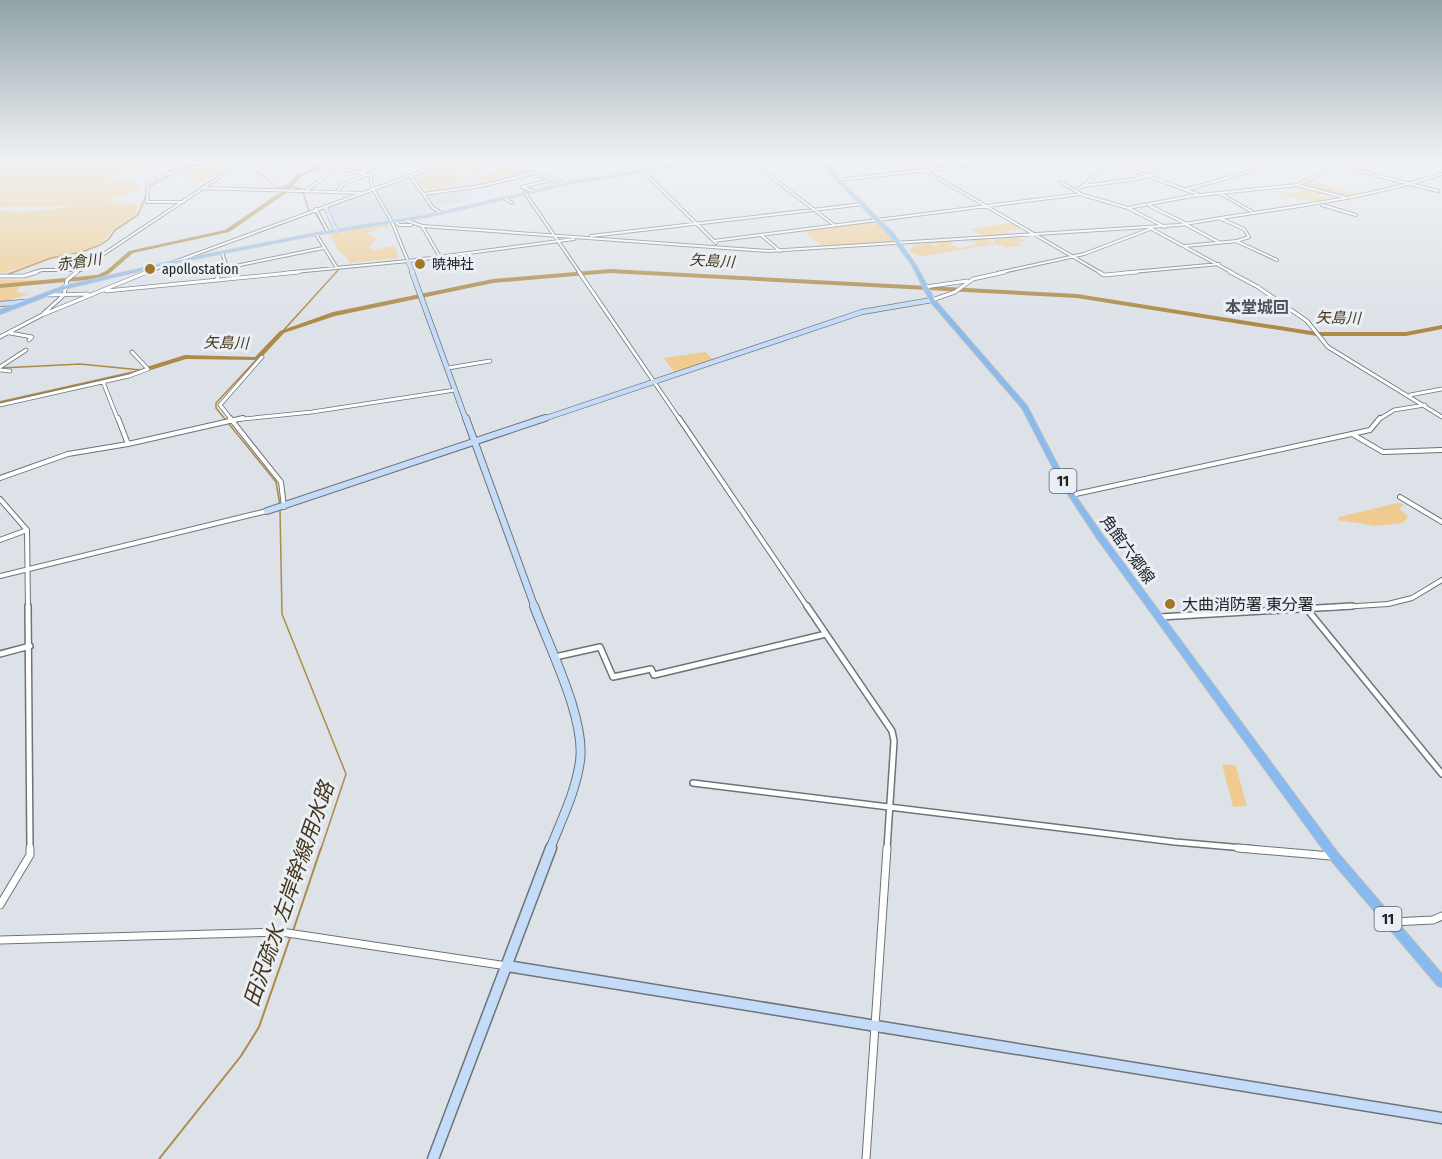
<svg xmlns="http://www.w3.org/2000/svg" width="1442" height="1159" viewBox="0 0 1442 1159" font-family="'Fira Sans Condensed','Noto Sans JP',sans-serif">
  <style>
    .built { fill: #ced8e4 }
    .green { fill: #efcb8f }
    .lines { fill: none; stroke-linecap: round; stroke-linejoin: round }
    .stream-far1 { stroke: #ae8a49; stroke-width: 1.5 }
    .stream { stroke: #ae8a49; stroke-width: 2 }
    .river { fill: #ae8a49; fill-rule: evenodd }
    .street-far4-casing { stroke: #6e7378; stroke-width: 4 }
    .street-far3-casing { stroke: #6e7378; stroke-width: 4.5 }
    .street-far2-casing { stroke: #6e7378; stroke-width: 6 }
    .street-far1-casing { stroke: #6e7378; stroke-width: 8 }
    .street-casing { stroke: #6e7378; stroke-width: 9 }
    .secondary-far4-casing { stroke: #6e7378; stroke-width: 5 }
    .secondary-far3-casing { stroke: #6e7378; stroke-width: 6 }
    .secondary-far2-casing { stroke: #6e7378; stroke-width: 8 }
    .secondary-far1-casing { stroke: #6e7378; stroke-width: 10 }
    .secondary-casing { stroke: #6e7378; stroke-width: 13 }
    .primary-casing { stroke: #bcbdbe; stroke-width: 2 }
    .street-far4 { stroke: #fff; stroke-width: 2 }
    .street-far3 { stroke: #fff; stroke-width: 3 }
    .street-far2 { stroke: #fff; stroke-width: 4 }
    .street-far1 { stroke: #fff; stroke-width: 5 }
    .street { stroke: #fff; stroke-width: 7 }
    .secondary-far4 { stroke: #c4dcf7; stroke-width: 4 }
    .secondary-far3 { stroke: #c4dcf7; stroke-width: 4.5 }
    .secondary-far2 { stroke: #c4dcf7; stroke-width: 6 }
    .secondary-far1 { stroke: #c4dcf7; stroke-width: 8 }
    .secondary { stroke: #c4dcf7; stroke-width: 10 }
    .primary { fill: #88baef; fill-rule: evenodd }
    .poi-dot { fill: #a17827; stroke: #eaeff5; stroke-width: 2 }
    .labels { text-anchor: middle; stroke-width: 6; stroke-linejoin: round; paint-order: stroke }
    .far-poi-label { font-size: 14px; fill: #212325; stroke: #eaeff5; text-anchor: start }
    .far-water-label { font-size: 15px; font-style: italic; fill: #463619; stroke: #eaeff5 }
    .shield { fill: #eaeff5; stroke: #5d6063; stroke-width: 1.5 }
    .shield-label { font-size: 15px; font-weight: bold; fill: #212325 }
    .far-quarter-label { font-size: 16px; font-weight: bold; fill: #4f5459; stroke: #eaeff5 }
    .street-label { font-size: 16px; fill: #212325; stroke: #eaeff5 }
    .poi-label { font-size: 16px; fill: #212325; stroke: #eaeff5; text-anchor: start }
    .near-water-label { font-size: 21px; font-style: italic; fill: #463619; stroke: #eaeff5 }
  </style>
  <rect width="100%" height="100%" fill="#dde2e8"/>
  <path class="built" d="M458,159L488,173L516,166L531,173L461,189L477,198L433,208L437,213L436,214L338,229L328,206Z"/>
  <path class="green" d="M0,159H183L168,167L108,176L134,182L143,188L105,202L131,203L137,207L136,215L113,229L102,242L85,251L0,273V210L21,212L84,206L0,207Z
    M466,160L483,169L485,176L489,178L488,172L514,166L531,173L478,184L470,180L478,178L467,172L454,174L469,182L435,190L423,189L416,177L438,174L431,170Z
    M207,168L218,169L220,174L203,182L192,181L184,174L185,171Z
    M1310,181L1358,194L1344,197L1323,193L1320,195L1330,201L1322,202L1279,195L1308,189L1300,185Z
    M874,221L879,222L896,242L823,247L804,231Z
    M388,223L389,229L383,227L368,233L377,239L369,247L372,250L395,246L398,258L350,263L346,256L339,252L328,232Z
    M1011,223L1021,229L1005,231L1014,235C1004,237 1003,237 994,232L1000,237L988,238L970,229Z
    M1020,238L1025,241L1019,242L1023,245L1007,248L996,244L922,256L909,252L914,245L931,243L934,246L938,245L934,242L950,241L953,243L949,245L959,248L977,244L971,240L988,239L993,244L995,239Z
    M0,280H64L19,287L16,292L29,294L0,303Z
    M705,352L714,360L675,373L664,358Z
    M1397,503L1404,504L1399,509L1408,516L1403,523L1375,526L1338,520L1339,517Z
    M1222,764L1236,766L1247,806L1233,807Z"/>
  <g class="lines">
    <path class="stream-far1" d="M247,164L278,188L289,186L302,189L309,211
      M167,172L187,159
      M150,186L173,174
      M315,212L326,231
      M6,275L51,258L82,252L100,245L109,239L115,230L138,215L147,193
      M282,332L340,268
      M257,359L216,403V408L276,482L280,505
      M1,368L80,364L141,370
      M280,510L282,614L346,774L321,849"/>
    <path class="stream" d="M293,931L321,848
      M159,1159L241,1056L259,1027L291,935"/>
    <path class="river" d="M341,159H347L302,176L285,194L229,232L133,253L110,273L98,279L0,288V284L97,275L106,271L129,251L225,230L281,192L298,174Z
      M610,269L1077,294L1317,332H1406L1442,325V329L1406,336H1317L1077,298L610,273L493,283L335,316L284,333L259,360L186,359L138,374L0,405V401L134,371L185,355L255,357L280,331L333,312L493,279Z"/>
    <defs>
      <path id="street-far4" d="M609,159L643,171L716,243
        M748,159L834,225
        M905,159L1101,273
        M1102,159L1197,194
        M1311,159L1438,191
        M650,161L659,164
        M273,162L286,160
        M186,163H203L206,168
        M659,164L680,159
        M666,166L713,159
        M362,172L400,159
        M410,175L433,208L442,213
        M838,180L1022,159
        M1060,182L1083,195L1128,208L1165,227
        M1297,185L1347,198
        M1083,186L1111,162
        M204,188L360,193
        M338,190L342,185L367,174
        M1076,190L1083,186L1137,179L1150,175L1158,167L1179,162
        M1185,190L1293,159
        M306,191L337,167
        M533,191L522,187L551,180
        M525,193L580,273
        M1219,193L1251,211
        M424,194L481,186L535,173
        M504,198L512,203
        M184,202H147L148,182C200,155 315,158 371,176L372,187L392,222L408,261
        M1322,205L1356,215
        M1150,206L1187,224
        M1128,208L1191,196L1297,185L1339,166
        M316,209L328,232
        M405,220L422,226L768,251L1179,225C1267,209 1357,202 1442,174
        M395,221L399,225H411
        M1185,224L1220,243
        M422,226L440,257
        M1150,228L1233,273
        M316,234L337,268
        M761,235L780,251
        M591,236L863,204
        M714,241L1081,194
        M1236,241L1277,260
        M1185,246L1237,241L1249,237L1244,229L1219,218
        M184,260L193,269
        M225,268L323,248
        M32,273L42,270H81
        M75,273L218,178L239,159
        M144,273L456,159
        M220,273L226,264L222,253
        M284,273L408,261L574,239
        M998,273L1084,254L1150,229
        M1122,273L1219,264"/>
      <path id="street-far3" d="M579,272L680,420
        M1099,272L1104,275L1137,272
        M1230,272L1258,287L1307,321L1328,347L1442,417
        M0,276H24L37,272
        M216,280L221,272
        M925,287L967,281
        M106,291L299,272
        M48,295L88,294
        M932,300L955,292L973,279L1005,272
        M44,313L64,295L67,280L77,272
        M10,333L32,337L29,340
        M0,337L42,315L147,272
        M0,367L26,350
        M448,368L490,361
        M0,370L10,371
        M103,382L118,420
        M1410,395L1442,389
        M0,405L129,376L148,369L132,352
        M232,420L220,405L262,357
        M233,420L312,412L455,390
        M1378,420L1394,410L1425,405"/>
      <path id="street-far2" d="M118,418L128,444
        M230,418L281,482L284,507
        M679,418L808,608
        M1352,434L1383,452L1442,450
        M0,478L68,454L128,444L243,418
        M1071,495L1370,430L1380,418
        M1400,497L1442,522
        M0,499L27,530L28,608
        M0,540L27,530
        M0,576L267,511
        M1326,608L1388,604L1412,598L1442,580"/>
      <path id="street-far1" d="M28,606L30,849
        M807,606L892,731L894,741L887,849
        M1306,608L1442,774
        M1160,617L1352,606
        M0,654L30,646
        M555,657L600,647L613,677L651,669L654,675L826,634
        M693,783L1175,842L1255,849"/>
      <path id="street" d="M1238,848L1331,856
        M0,905L30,855V848
        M1392,922L1433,920L1442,916
        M0,940L281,932L507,966
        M866,1159L887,848"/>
      <path id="secondary-far4" d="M498,159L563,184
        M325,206L336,231
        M408,261L413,273"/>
      <path id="secondary-far3" d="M412,272L466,420
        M0,304L24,302
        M540,420L862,312L932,300"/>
      <path id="secondary-far2" d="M466,418L535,608
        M267,511L545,418"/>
      <path id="secondary-far1" d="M534,606C549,647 586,719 580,761C576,791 561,821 550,849"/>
      <path id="secondary" d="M507,966L1442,1118
        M433,1159L551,848"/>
      <path id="primary" d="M714,159H721L570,184L428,217L321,234L169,264L68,288L0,314V310L64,286L169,262L321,232L428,215L570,182Z
        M820,159H824L839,179L894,234L916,265L934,299L1027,406L1068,485L1102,534L1338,853L1442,974V987L1438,986L1330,859L1096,537L1062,485L1022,408L930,301L912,265L890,236L837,181Z"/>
    </defs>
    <use href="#street-far4" class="street-far4-casing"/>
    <use href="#street-far3" class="street-far3-casing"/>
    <use href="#street-far2" class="street-far2-casing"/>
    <use href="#street-far1" class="street-far1-casing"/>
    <use href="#street" class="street-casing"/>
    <use href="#secondary-far4" class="secondary-far4-casing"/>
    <use href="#secondary-far3" class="secondary-far3-casing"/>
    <use href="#secondary-far2" class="secondary-far2-casing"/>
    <use href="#secondary-far1" class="secondary-far1-casing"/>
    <use href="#secondary" class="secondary-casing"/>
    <use href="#primary" class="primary-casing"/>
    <use href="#street-far4" class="street-far4"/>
    <use href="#street-far3" class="street-far3"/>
    <use href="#street-far2" class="street-far2"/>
    <use href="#street-far1" class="street-far1"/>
    <use href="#street" class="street"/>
    <use href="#secondary-far4" class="secondary-far4"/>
    <use href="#secondary-far3" class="secondary-far3"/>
    <use href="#secondary-far2" class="secondary-far2"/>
    <use href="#secondary-far1" class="secondary-far1"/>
    <use href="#secondary" class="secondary"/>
    <use href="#primary" class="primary"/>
  </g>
  <linearGradient id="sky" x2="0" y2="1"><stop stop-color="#91a3a8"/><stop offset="0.5" stop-color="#f0f2f5"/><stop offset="1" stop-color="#f0f2f5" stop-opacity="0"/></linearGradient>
  <rect width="1442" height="321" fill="url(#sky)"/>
  <g class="poi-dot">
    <circle cx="420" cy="264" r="6"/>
    <circle cx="150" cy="269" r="6"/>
    <circle cx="1170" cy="604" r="6"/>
  </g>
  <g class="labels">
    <g class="far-poi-label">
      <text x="432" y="269">暁神社</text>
      <text x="162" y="274">apollostation</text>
    </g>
    <g class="far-water-label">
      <text transform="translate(712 261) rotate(3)" y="5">矢島川</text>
      <text transform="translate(79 262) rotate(-8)" y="5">赤倉川</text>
      <text transform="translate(1338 318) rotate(1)" y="5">矢島川</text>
      <text transform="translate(226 343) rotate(1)" y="5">矢島川</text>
    </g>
    <g class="shield">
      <rect x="1049.5" y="469" width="27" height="24" rx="4.5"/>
      <rect x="1374.5" y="907" width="27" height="24" rx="4.5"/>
    </g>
    <g class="shield-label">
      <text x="1063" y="486">11</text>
      <text x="1388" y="924">11</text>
    </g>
    <g class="far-quarter-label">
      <text x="1257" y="313">本堂城回</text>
    </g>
    <g class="street-label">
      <text transform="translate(1128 549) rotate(54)" y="6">角館六郷線</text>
    </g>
    <g class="poi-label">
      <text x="1182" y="610">大曲消防署 東分署</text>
    </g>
    <g class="near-water-label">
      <text transform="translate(289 894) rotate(-71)" y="7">田沢疏水 左岸幹線用水路</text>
    </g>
  </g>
</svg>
